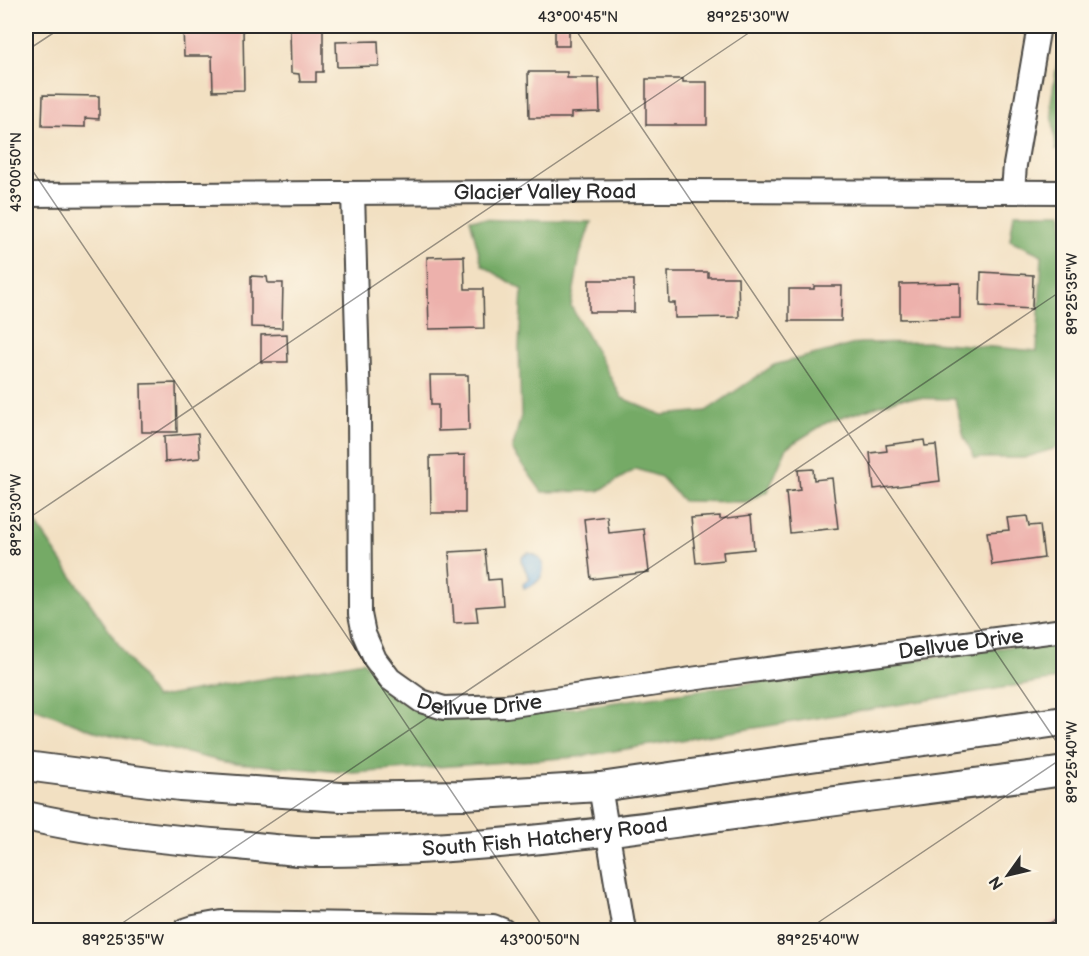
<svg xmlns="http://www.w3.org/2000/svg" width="1089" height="956" viewBox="0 0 1089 956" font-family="'Balsamiq Sans',sans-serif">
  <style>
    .forest { fill: #74aa66; stroke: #506a48; stroke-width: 1.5 }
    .water { fill: #74b3e7; stroke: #506f89; stroke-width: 1.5 }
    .building { fill: #edb1ac }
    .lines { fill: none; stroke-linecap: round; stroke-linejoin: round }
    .minor-casing { stroke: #494642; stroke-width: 26 }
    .major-casing { stroke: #494642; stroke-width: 32 }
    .minor { stroke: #fff; stroke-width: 22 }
    .major { stroke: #fff; stroke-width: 28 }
    .ticks { fill: none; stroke: #2b2b2b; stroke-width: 1.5; stroke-opacity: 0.45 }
    .labels { text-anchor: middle; stroke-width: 6; stroke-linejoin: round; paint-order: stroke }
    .street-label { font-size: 21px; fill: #2b2b2b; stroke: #fcf5e5 }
    .neatline { fill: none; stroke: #2b2b2b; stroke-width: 2 }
    .ticks-label { font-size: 15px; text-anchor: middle; fill: #2b2b2b }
  </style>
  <rect width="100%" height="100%" fill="#fcf5e5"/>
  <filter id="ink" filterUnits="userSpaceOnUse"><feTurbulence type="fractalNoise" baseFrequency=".0167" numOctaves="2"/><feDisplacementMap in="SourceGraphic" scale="12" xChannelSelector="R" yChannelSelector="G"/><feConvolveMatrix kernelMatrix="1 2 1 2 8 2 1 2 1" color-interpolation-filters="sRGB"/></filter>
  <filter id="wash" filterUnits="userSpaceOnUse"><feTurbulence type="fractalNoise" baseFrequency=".008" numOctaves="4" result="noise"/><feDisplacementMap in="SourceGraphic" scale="24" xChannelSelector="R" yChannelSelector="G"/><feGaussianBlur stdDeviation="1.35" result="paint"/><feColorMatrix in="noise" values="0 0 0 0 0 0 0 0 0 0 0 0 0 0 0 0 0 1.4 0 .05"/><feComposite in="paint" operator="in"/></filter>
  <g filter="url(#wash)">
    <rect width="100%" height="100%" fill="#f2e0c2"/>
    <path class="forest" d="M1063,26H1064L1063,151L1056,150L1051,102Z
      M1014,213H1063V446L1024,458H975L964,437L955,399L901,398L826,423L787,447L768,491L747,502L683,501L661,477L636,469L599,491L542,492L512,450L521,416L519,348L522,290L482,265L470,219L591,222L580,255L571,306L622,398L662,415L706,411L774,365L859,343L933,342L1037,351L1042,255L1010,240Z
      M26,509L155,698L363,661C372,671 380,685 390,693C429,725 463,719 510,717L1063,639V678L577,757L354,773L224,762L95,731L26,705Z"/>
    <path class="water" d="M528,553C548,554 550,583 524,588L523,584L530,579L521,561L523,556Z"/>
    <g id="blocks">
      <path class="building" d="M183,26H243L244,90L213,91L212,56H184Z
        M304,26H323V72H316V82H300L299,74L291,73L290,30H304Z
        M555,26H569V46H555Z
        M378,41L379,66L337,67L336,42Z
        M528,72H567V78H599L600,112L571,113V118H529Z
        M646,79H683V82H707V125H646Z
        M43,95L99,96V119L85,118V127L42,126Z
        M464,256L465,289H483L484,328L429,329L427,257Z
        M668,272H708V277H738L739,317L675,318V303H669Z
        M981,272L1033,275L1032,309L980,306Z
        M251,276L267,277L268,283H283L282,328L251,327Z
        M589,280H634V312H589Z
        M960,283V318L900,319V284Z
        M814,286H842L841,321H789V289H814Z
        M287,334L288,362H261V335Z
        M430,375H468L469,430L438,431V405H431Z
        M176,383L177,432H142L141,384Z
        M198,433L200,458L165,462L164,436Z
        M924,440L925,446L936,445L940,481L874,489L870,453L887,451L886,445Z
        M465,455V513H431L430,456Z
        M813,469L814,480L832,478L838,528L790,533L786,492L800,490L798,470Z
        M751,515L754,549L723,552L724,560L696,563L691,518L720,516V519Z
        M607,516L609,533L644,529L649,572L591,579L584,519Z
        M1027,516L1029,526L1040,525L1044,558L992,565L987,532L1009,530L1007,518Z
        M485,550L488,580L501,579L503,605L476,607L478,622L454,623L449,552Z
        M1064,917V930H1047L1045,925Z"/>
    </g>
  </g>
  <g filter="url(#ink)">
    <use href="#blocks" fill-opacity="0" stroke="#494642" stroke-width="1.5"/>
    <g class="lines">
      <defs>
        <g id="minor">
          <path d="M1013,191L1015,165L1039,26"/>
          <path id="s1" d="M353,193L359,407L360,614L364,634L375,659L390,679L421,701L444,708L506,706L698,678L1064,630"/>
          <path id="s2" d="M26,195L656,191L1064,192"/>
          <path d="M600,787L624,930"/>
          <path d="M185,930L194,927L222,922L493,926L503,930"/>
        </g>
        <g id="major">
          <path d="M26,766L180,786L297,794L341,797L463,795L600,787L1064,721"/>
          <path id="s3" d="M26,816C95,832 167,840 239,845C266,848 295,852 322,852C482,851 640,828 798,806C886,794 975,784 1064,771"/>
        </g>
      </defs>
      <use href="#minor" class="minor-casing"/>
      <use href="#major" class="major-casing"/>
      <use href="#minor" class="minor"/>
      <use href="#major" class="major"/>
    </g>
  </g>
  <path class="ticks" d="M573,26L1064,753M26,51L64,26M26,161L545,930M26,520L759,26M112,930L1064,289M807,930L1064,757"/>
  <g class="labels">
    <g class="street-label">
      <text dy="7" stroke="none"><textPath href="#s2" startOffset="519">Glacier Valley Road</textPath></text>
      <text dy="7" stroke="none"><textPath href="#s1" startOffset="1077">Dellvue Drive</textPath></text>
      <text dy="7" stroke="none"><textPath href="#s1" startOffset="591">Dellvue Drive</textPath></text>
      <text dy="7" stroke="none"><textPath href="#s3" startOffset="522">South Fish Hatchery Road</textPath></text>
    </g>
  </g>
  <rect width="1089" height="956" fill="none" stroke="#fcf5e5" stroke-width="66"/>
  <g transform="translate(1008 875) rotate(236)" stroke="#fcf5e5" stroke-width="4.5" paint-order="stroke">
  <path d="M0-4.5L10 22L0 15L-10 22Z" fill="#2b2b2b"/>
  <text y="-9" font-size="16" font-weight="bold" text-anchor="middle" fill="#2b2b2b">N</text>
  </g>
  <rect x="33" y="33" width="1023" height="890" class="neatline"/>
  <g class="ticks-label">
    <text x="578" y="22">43°00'45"N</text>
    <text x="748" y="22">89°25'30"W</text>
    <text transform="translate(16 172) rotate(-90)" y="5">43°00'50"N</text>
    <text transform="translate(1072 294) rotate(-90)" y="5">89°25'35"W</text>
    <text transform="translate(16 515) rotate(-90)" y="5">89°25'30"W</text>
    <text transform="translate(1072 762) rotate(-90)" y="5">89°25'40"W</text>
    <text x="123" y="945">89°25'35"W</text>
    <text x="540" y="945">43°00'50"N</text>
    <text x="818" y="945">89°25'40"W</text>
  </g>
</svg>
